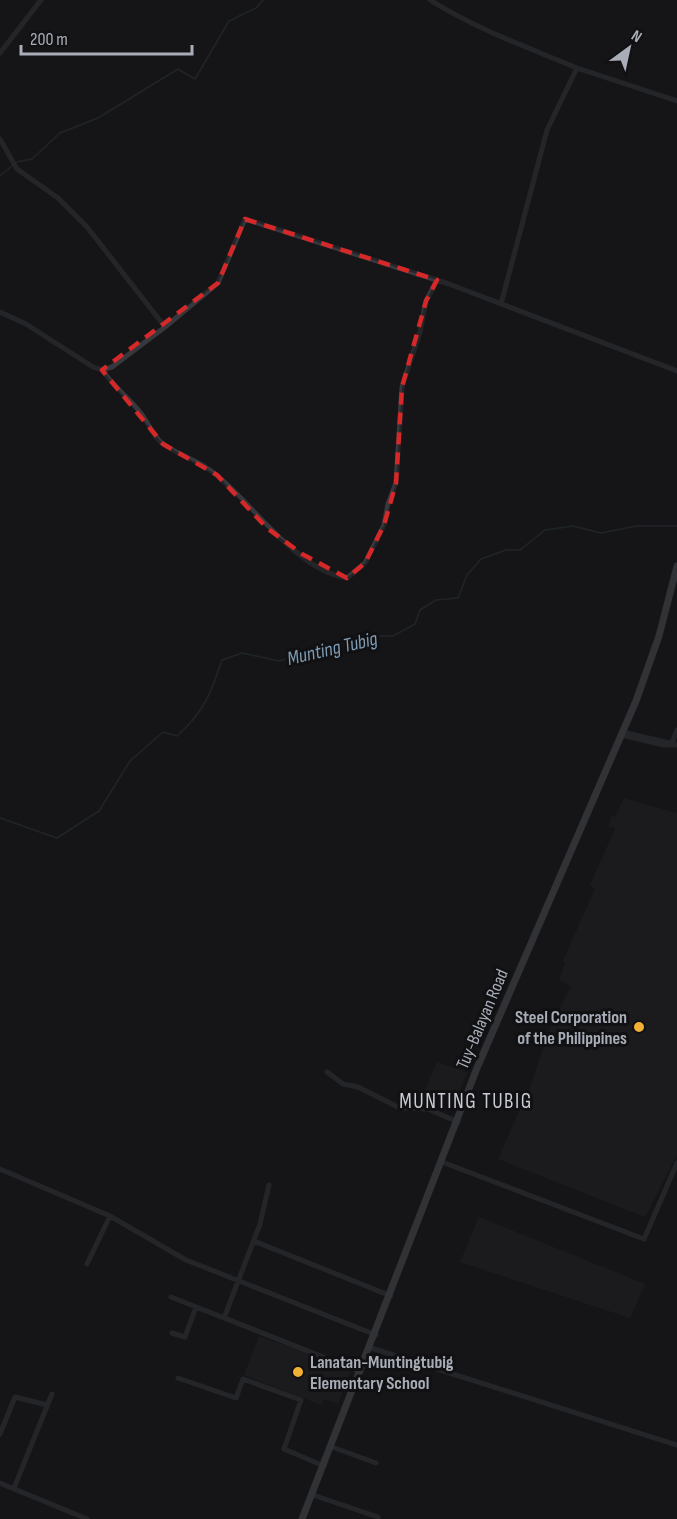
<svg xmlns="http://www.w3.org/2000/svg" width="677" height="1519" viewBox="0 0 677 1519" font-family="'Sofia Sans Condensed',sans-serif">
  <style>
    .built { fill: #222225 }
    .lines { fill: none; stroke-linecap: round; stroke-linejoin: round }
    .stream { stroke: #2c353c; stroke-width: 1.5 }
    .minor { stroke: #37383d; stroke-width: 5 }
    .major { stroke: #53555c; stroke-width: 7 }
    .marked { fill: none; stroke: #d62828; stroke-width: 4.5; stroke-dasharray: 12 8; stroke-linejoin: round }
    .poi-dot { fill: #f2b134; stroke: #111113; stroke-width: 2 }
    .labels { text-anchor: middle; stroke-width: 6; stroke-linejoin: round; paint-order: stroke }
    .poi-label { font-size: 18px; font-weight: bold; fill: #a8adb8; stroke: #111113; text-anchor: end }
    .street-label { font-size: 18px; fill: #a8adb8; stroke: #111113 }
    .water-label { font-size: 20px; font-style: italic; fill: #7f9bb3; stroke: #111113 }
    .quarter-label { font-size: 21px; letter-spacing: 1.5px; fill: #c9ccd4; stroke: #111113 }
  </style>
  <rect width="100%" height="100%" fill="#161618"/>
  <path class="built" d="M624,798L677,813V1155L645,1217L498,1159L531,1085L550,1028L571,986L559,980L565,963L563,961L595,889L590,885L615,829L608,826L612,816L615,817Z
    M437,1062L467,1072L456,1101L425,1090Z
    M479,1217L645,1284L630,1318L460,1262Z
    M259,1336L351,1369L338,1404L323,1399L321,1405L244,1375Z"/>
  <g class="lines">
    <path class="stream" d="M17,162L32,159L60,133L98,118L178,69L195,79L229,21L256,8L263,0
      M0,176L13,165
      M0,818L57,838L99,811L130,761L163,732L177,736C204,712 211,693 222,660L242,653L279,661L367,636H393L415,624L420,610L436,600L458,598L467,575L481,559L506,550H520L545,530L573,526L601,533L636,526H677"/>
    <path class="minor" d="M430,0C476,29 527,47 577,68
      M0,53L41,0
      M0,139L17,169L58,198L87,227L165,327L218,283L245,219L449,284L677,371
      M501,304L547,130L577,68L677,101
      M0,312L26,324L93,367L102,370L112,367L165,327
      M102,370C113,386 127,396 139,411C148,421 152,436 163,444C180,456 200,461 215,474C253,504 296,570 347,578L365,563L384,525L388,504L396,483L402,387L420,332L426,301L437,280
      M622,732L674,744
      M621,735L664,745H677
      M672,743L677,730
      M327,1072L343,1084L358,1087L400,1108L428,1109L458,1122
      M442,1162L644,1239L677,1163
      M0,1169L110,1216L186,1260L376,1335
      M254,1241L391,1296
      M87,1264L110,1216
      M171,1297L361,1372
      M224,1318L260,1224L269,1185
      M172,1333L185,1337L196,1307
      M371,1348L677,1445
      M178,1378L236,1398L243,1379L301,1400L284,1449L324,1466
      M0,1434L15,1397L47,1405
      M332,1447L376,1463
      M0,1483L87,1519
      M14,1488L52,1394
      M313,1495L378,1517"/>
    <path class="major" d="M302,1519L477,1068L636,701L659,636L677,566"/>
  </g>
  <path d="M0 0H677V1519H0ZM245,219L437,280L426,301L402,387L396,483L384,525L365,563L347,578L302,554L267,528L217,475L163,444L102,370L218,283Z" fill="#161618" fill-opacity=".55" fill-rule="evenodd"/>
  <path class="marked" d="M245,219L437,280L426,301L402,387L396,483L384,525L365,563L347,578L302,554L267,528L217,475L163,444L102,370L218,283Z"/>
  <g class="poi-dot">
    <circle cx="639" cy="1027" r="6"/>
    <circle cx="298" cy="1372" r="6"/>
  </g>
  <g class="labels">
    <g class="poi-label">
      <text x="627" y="1023">Steel Corporation<tspan x="627" dy="21">of the Philippines</tspan></text>
      <text x="310" y="1368" text-anchor="start">Lanatan-Muntingtubig<tspan x="310" dy="21">Elementary School</tspan></text>
    </g>
    <g class="street-label">
      <text transform="translate(482 1019) rotate(-67)" y="6">Tuy-Balayan Road</text>
    </g>
    <g class="water-label">
      <text transform="translate(332 648) rotate(-13)" y="7">Munting Tubig</text>
    </g>
    <g class="quarter-label">
      <text x="466" y="1108">MUNTING TUBIG</text>
    </g>
  </g>
  <g transform="translate(629 48) rotate(33)" stroke="#111113" stroke-width="4.5" paint-order="stroke">
  <path d="M0-4.5L10 22L0 15L-10 22Z" fill="#a8adb8"/>
  <text y="-9" font-size="16" font-weight="bold" text-anchor="middle" fill="#a8adb8">N</text>
  </g>
  <path d="M21 45v9h171v-9" fill="none" stroke="#a8adb8" stroke-width="3"/>
  <text x="30" y="45" font-size="18" fill="#a8adb8" stroke="#111113" stroke-width="4.5" paint-order="stroke">200 m</text>
</svg>
